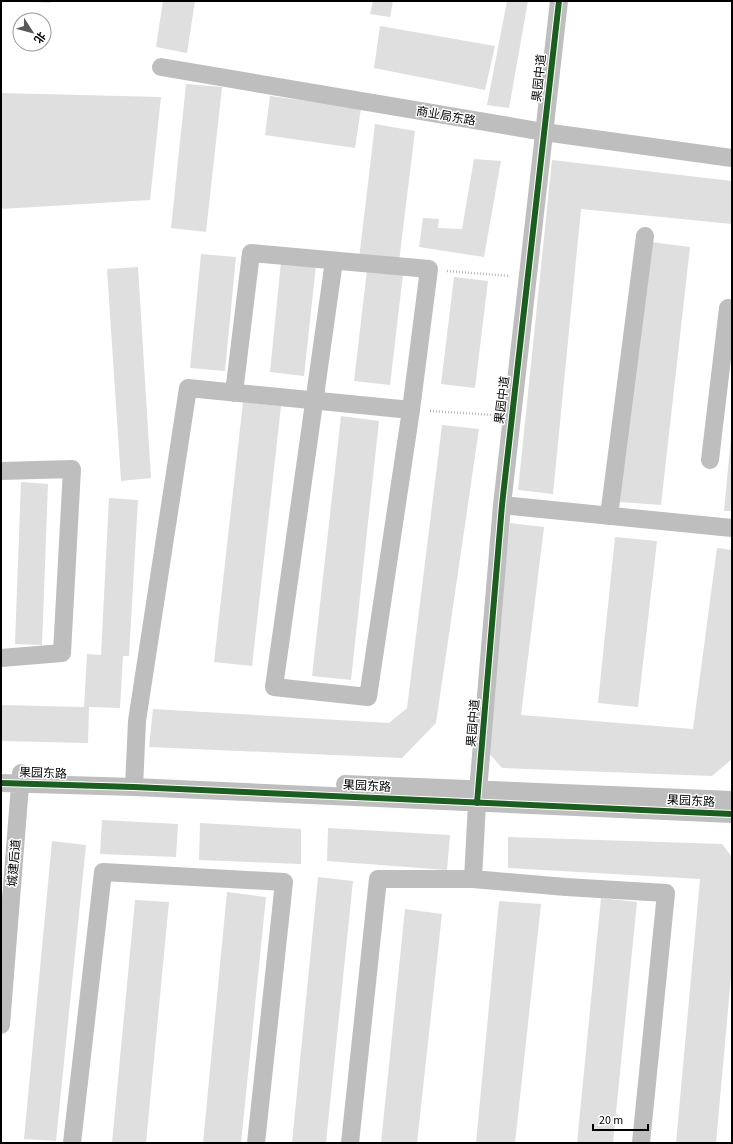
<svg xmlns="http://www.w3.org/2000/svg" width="733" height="1144" viewBox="0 0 733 1144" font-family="'Source Sans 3','Noto Sans SC',sans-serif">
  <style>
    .building { fill: #dfdfdf }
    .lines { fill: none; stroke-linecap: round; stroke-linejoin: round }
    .path { stroke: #b9b9b9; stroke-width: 2.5; stroke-dasharray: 1 2; stroke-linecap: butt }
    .minor { stroke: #bebebe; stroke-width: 18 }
    .cycleway-casing { stroke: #fff; stroke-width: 8 }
    .cycleway { stroke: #1b5e20; stroke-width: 6 }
    .labels { text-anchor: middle; stroke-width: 3; stroke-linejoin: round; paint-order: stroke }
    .street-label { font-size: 12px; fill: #000; stroke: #fff }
  </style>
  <rect width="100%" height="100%" fill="#fff"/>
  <path class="building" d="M34,1H51V3L34,2Z
    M163,1H195L187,53L156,47Z
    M373,1H393L390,17L370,14Z
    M507,1H528L509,108L487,105Z
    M380,26L495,46L485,90L374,68Z
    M186,84L222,87L206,232L171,228Z
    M1,93L161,97L150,200L1,209Z
    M270,96L361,108L355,148L265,135Z
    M375,124L415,131L399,262L359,259Z
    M474,159L501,161L484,257L419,247L423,218L439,219L438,228L462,229Z
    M552,160L732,181V224L581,209L553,494L518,490Z
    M651,242L690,247L661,505L619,502Z
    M201,254L236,257L225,371L190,368Z
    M281,262L316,265L304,376L270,372Z
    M138,267L151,478L121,481L107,269Z
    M367,270L403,274L390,385L354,381Z
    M454,277L488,281L475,388L441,384Z
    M243,402L281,406L252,666L214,662Z
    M341,416L379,421L351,680L312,676Z
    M442,425L479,429L436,723L402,758L149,747L153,709L389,723L407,708Z
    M731,437H732V511H724Z
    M21,482L48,484L42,645L15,644Z
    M109,498L138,500L129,656H123L120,708L89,707L88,743L1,741V705L84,707L87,654L101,655Z
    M510,523L544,527L521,715L693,729L717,548L732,550V759L712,776L502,768L486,750Z
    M615,537L657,541L638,707L598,703Z
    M102,820L178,824L176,857L100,854Z
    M200,823L301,829V864L199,860Z
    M328,828L450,835L447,870L327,861Z
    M508,837L722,844L732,857V966L716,1143H676L700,879L508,868Z
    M52,841L86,845L56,1141L24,1139Z
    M318,877L353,881L326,1143H292Z
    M227,892L266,897L241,1143H203Z
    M601,898L637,902L613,1143H577Z
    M135,900L169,902L146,1143H112Z
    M499,901L541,904L515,1143H476Z
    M405,909L442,914L417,1143H381Z"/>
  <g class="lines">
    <path class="path" d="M447,271L510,276
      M430,411L494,415"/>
    <path class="minor" d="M161,67L544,132L732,158
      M234,393L251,253L429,269L411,410L368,697L274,687L334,261
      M710,460L728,308L732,309
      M1,471L72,469L62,653L1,658
      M502,505L732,528
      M609,516L645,236
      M1,783L134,787L732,814
      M345,784L732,800
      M134,787L137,721L188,388L411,410
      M473,879L477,803L502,505L559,1
      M1,1025L21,773
      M72,1143L103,872L284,882L256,1143
      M350,1143L378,879H473L566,887L666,893L641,1143"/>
    <defs>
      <path id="cycleway" d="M1,783L134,787L732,814
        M477,803L502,505L559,1"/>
    </defs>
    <use href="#cycleway" class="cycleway-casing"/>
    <use href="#cycleway" class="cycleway"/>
  </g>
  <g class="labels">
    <g class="street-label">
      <text transform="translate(539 78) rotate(-84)" y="4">果园中道</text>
      <text transform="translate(446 116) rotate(10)" y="4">商业局东路</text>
      <text transform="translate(502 400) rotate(-83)" y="4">果园中道</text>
      <text transform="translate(473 723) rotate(-85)" y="4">果园中道</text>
      <text transform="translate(43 773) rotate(2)" y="4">果园东路</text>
      <text transform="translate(367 786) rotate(3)" y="4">果园东路</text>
      <text transform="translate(691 801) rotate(3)" y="4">果园东路</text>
      <text transform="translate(14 863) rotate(-85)" y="4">城建后道</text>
    </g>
  </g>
  <rect width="733" height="1144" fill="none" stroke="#000000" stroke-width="4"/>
  <g transform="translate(32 32) rotate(126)"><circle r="19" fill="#ffffff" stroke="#999999"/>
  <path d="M0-3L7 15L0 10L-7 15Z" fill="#595959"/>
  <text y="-6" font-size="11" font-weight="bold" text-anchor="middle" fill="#000000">北</text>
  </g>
  <path d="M593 1124v6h55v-6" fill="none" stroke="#000000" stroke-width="2"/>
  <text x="599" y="1124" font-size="12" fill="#000000" stroke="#ffffff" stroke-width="3" paint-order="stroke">20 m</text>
</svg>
